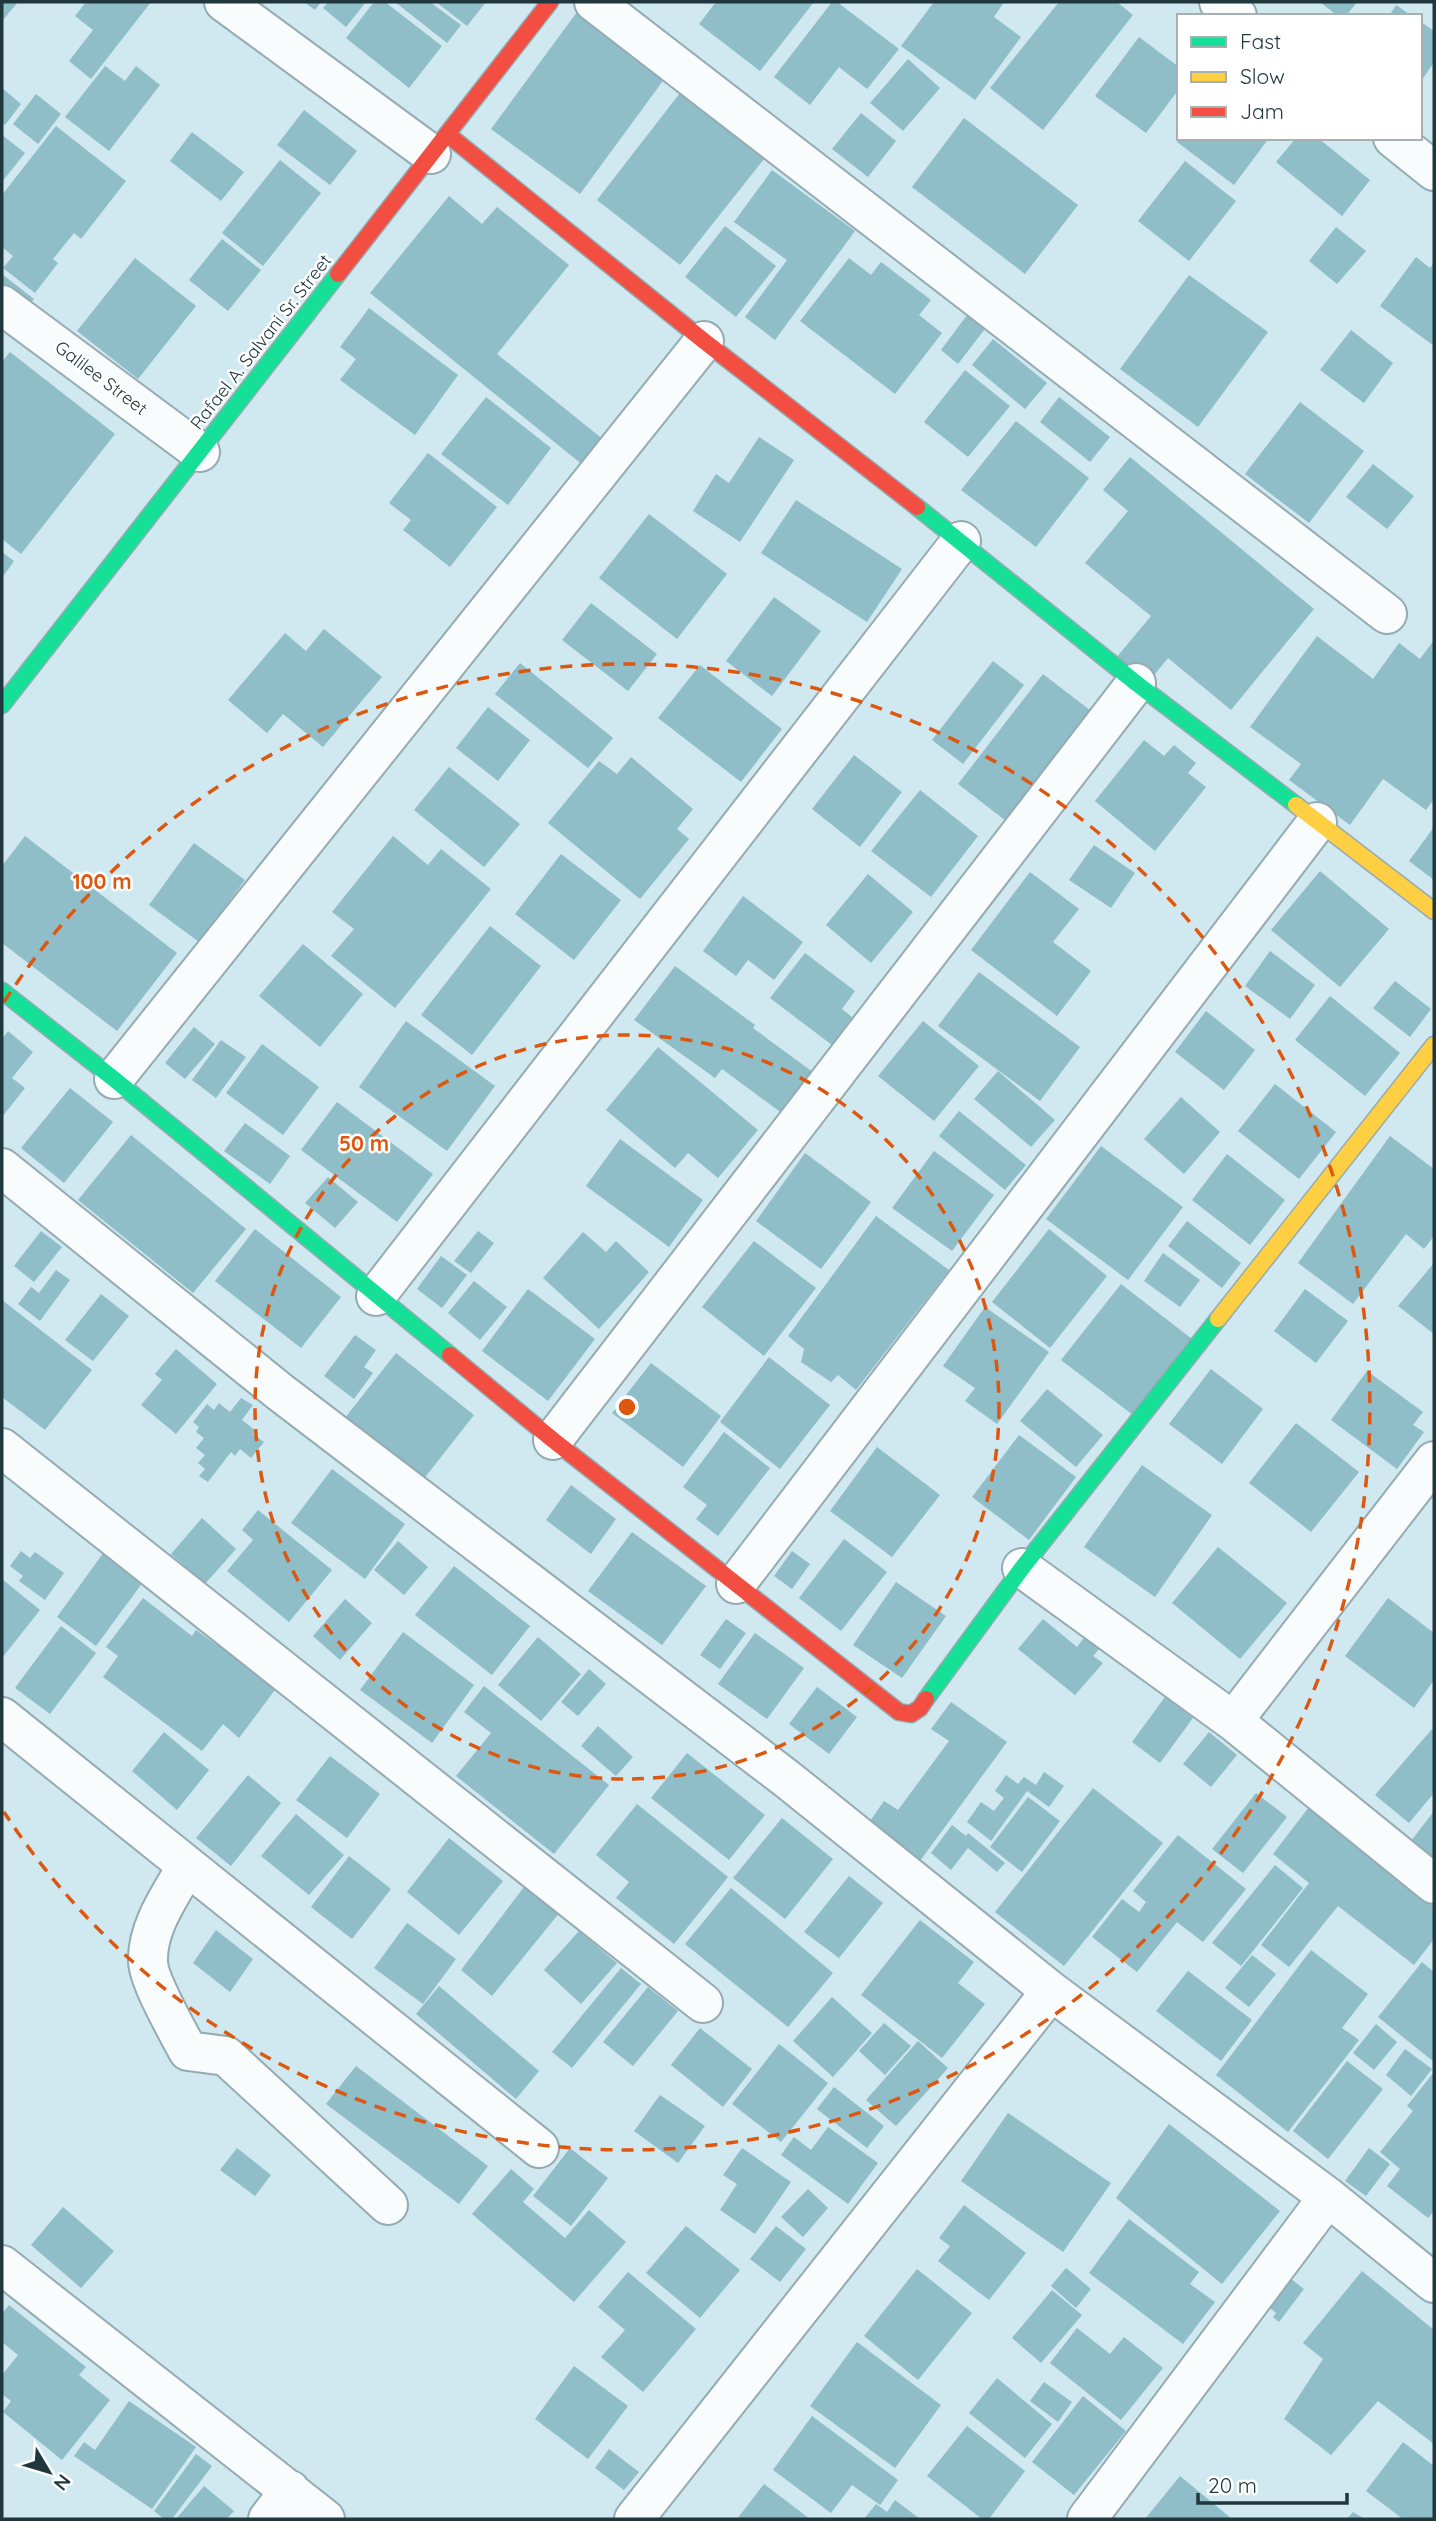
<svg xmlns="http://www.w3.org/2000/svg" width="1436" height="2521" viewBox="0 0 1436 2521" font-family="Quicksand,sans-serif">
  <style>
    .building { fill: #8fbdc8 }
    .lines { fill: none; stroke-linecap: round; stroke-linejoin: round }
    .street-casing { stroke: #95aab1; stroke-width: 42 }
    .fast-casing { stroke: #95aab1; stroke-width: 19 }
    .slow-casing { stroke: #95aab1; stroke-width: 19 }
    .jam-casing { stroke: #95aab1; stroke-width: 19 }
    .street { stroke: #f8fcfd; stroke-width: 38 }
    .fast { stroke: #16e098; stroke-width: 16 }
    .slow { stroke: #ffcf43; stroke-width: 16 }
    .jam { stroke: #f24e42; stroke-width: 16 }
    .ring { fill: none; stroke: #de570e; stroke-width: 3.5; stroke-dasharray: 12 9 }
    .labels { text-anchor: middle; stroke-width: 5; stroke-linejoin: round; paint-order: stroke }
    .street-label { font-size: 18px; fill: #20373d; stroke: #fff }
    .centre { fill: #de570e; stroke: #fff; stroke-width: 3.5 }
    .ring-label { font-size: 21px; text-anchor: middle; font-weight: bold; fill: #de570e; stroke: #fff; stroke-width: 5; stroke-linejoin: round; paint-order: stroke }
  </style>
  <rect width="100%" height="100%" fill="#d0e8ef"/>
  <path class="building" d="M2,2H18L2,21Z
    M86,2H151L91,79L69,61L93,30L75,16Z
    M304,2H321L315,10Z
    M328,2H366L346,27L323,8Z
    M374,2H385L442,46L409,88L346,38Z
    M395,2H430L461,25L447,43Z
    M436,2H486L467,26Z
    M716,2H814L760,71L699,24Z
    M832,2H837L899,49L867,89L839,67L810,105L774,77Z
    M934,2H1004L994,17L1021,37L975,100L901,46Z
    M1059,2H1117L1133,15L1043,130L990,88Z
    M1320,2H1357L1346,16H1338Z
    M1396,5L1412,16H1389Z
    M577,12L665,78L580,194L491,129Z
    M1420,21L1434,31V62L1420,83Z
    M1139,37L1179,67V89L1146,133L1095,96Z
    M908,59L940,88L903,131L870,103Z
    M105,66L125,81L136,66L160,85L109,151L65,117Z
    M2,88L21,104L5,125L2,123Z
    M680,93L764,159L680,265L597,200Z
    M36,94L61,114L38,144L13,124Z
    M304,110L357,151L330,185L277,145Z
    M861,113L896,141L868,177L832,149Z
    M964,118L1078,205L1025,274L912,187Z
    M56,126L126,181L81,239L74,233L53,259L58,263L35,293L3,268L13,256L2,247V195Z
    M192,132L244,172L221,201L170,161Z
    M2,135L25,153L2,182Z
    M1180,138H1269L1234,185L1177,142Z
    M1296,138H1318L1370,180L1342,216L1276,162Z
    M280,160L321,193L263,266L222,233Z
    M1185,161L1236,201L1189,261L1138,221Z
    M772,170L855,231L775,340L745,317L787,260L734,222Z
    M449,196L482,224L497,207L569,265L497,354L610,445L589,470L370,293Z
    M725,226L776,266L736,317L685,277Z
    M1336,227L1366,251L1337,284L1309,261Z
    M222,239L261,270L228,311L189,280Z
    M1416,257L1430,268L1434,263V346L1380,306Z
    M135,258L196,306L138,379L77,331Z
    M849,258L871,275L881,262L931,300L919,315L942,333L895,394L800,321Z
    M2,274L34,299L22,314L2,298Z
    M1189,275L1268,332L1198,427L1120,369Z
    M369,308L458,375L415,435L340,380L356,359L340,347Z
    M970,311L988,325L958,364L941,350Z
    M1351,330L1393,363L1364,403L1320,370Z
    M993,339L1047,383L1025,409L972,365Z
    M10,352L115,434L21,554L2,539V362Z
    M965,370L1010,406L968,457L924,422Z
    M486,397L551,448L508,505L441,454Z
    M1059,397L1110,437L1090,462L1040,422Z
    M1300,402L1364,451L1309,523L1245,474Z
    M1016,421L1089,478L1036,547L961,490Z
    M759,437L794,460L740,542L693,511L716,474L729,483Z
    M428,453L497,507L450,567L403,530L411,520L389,503Z
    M1130,457L1314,609L1231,710L1168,658L1147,684L1116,658L1151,616L1085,563L1128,511L1103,490Z
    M1373,464L1414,496L1387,529L1346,497Z
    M796,500L902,569L867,622L761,553Z
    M649,514L727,574L677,639L599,578Z
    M2,552L14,561L2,578Z
    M774,597L821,631L772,696L726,661Z
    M591,603L657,654L628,691L562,640Z
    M324,629L382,677L323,747L283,714L267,733L228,700L285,633L306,651Z
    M1317,636L1373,679L1399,643L1420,659L1434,640V799L1426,810L1383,779L1350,825L1289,780L1301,764L1250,727Z
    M993,661L1024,685L963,764L932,740Z
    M520,663L613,738L588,768L495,694Z
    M700,665L782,729L741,782L658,718Z
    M1043,674L1095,714L1010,824L958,784Z
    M488,707L530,740L498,781L456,748Z
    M1144,740L1164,756L1174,745L1196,763L1188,773L1206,787L1155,851L1095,801Z
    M854,755L902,792L860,847L812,809Z
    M631,757L693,809L677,829L689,839L640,899L548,823L599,761L617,774Z
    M449,767L520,824L484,867L414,810Z
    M920,790L978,836L931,897L871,851Z
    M1434,827V880L1409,861Z
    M25,836L177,953L117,1031L2,943V866Z
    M393,836L428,865L441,849L491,889L395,1008L331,956L354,929L332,912Z
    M194,843L245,880L199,942L149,905Z
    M1094,845L1135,873L1111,908L1069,880Z
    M561,854L621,900L574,960L515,914Z
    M1320,871L1389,929L1340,987L1271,930Z
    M1030,872L1079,909L1053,942L1091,971L1057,1016L971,950Z
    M868,874L913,912L871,963L826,925Z
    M743,896L803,942L774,980L748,960L736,976L703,951Z
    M490,926L541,966L472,1055L421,1015Z
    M303,944L363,994L320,1047L259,996Z
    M1270,951L1315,985L1290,1019L1245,986Z
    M805,953L855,991L842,1009L852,1017L832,1045L770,998Z
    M675,966L755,1025L753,1028L814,1073L783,1114L722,1069L715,1078L634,1020Z
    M979,972L1080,1047L1040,1101L938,1026Z
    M1395,981L1431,1009L1410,1037L1373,1008Z
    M1330,996L1400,1053L1365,1096L1295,1040Z
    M1206,1011L1255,1050L1224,1090L1175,1052Z
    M406,1021L495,1086L447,1151L359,1087Z
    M923,1021L979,1066L934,1121L878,1076Z
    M194,1027L215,1044L185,1079L165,1063Z
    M8,1031L33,1052L12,1078L25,1088L2,1117V1039Z
    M221,1040L246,1057L216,1098L192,1080Z
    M262,1044L319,1087L283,1135L226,1093Z
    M658,1047L758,1130L718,1178L688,1153L675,1168L606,1110Z
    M998,1071L1055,1120L1031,1147L974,1099Z
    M1275,1084L1336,1132L1299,1179L1238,1131Z
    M70,1088L113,1122L64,1183L21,1148Z
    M1181,1097L1220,1132L1184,1174L1144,1139Z
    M337,1102L433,1174L397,1222L301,1150Z
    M959,1111L1026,1165L1005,1190L939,1136Z
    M245,1123L290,1156L270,1184L224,1151Z
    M131,1135L246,1229L193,1293L78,1200Z
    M1390,1136L1434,1169V1236L1424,1249L1406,1234L1353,1304L1298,1263Z
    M620,1139L703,1200L669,1247L586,1186Z
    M1101,1146L1183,1207L1128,1280L1046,1219Z
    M934,1151L994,1195L952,1251L892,1208Z
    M805,1153L871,1202L821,1269L756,1221Z
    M1227,1154L1285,1200L1250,1245L1192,1200Z
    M328,1177L358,1202L335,1228L305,1203Z
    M876,1216L949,1270L856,1390L838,1375L831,1382L801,1362L804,1349L788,1336Z
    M1187,1221L1241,1263L1222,1288L1168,1246Z
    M255,1229L341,1297L301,1348L215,1281Z
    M1049,1229L1107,1276L1050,1348L992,1302Z
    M41,1231L62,1247L34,1282L14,1266Z
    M478,1231L494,1243L471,1273L454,1261Z
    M583,1232L606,1252L616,1241L649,1272L599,1329L543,1278Z
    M754,1241L816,1288L764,1356L702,1307Z
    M1163,1253L1200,1280L1180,1307L1144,1281Z
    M441,1256L467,1275L442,1308L417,1289Z
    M1434,1263V1334L1398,1306Z
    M56,1270L70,1280L40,1321L18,1304L31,1287L39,1293Z
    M474,1281L507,1307L480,1340L448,1313Z
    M1121,1284L1192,1339L1133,1415L1061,1360Z
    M528,1289L595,1339L548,1401L482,1351Z
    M1305,1289L1348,1321L1316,1363L1274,1331Z
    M101,1294L129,1316L93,1361L65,1340Z
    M2,1300L92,1370L45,1430L2,1397Z
    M985,1307L1049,1352L997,1424L965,1401L975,1388L943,1366Z
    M355,1335L376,1350L364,1367L373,1373L354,1399L324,1376Z
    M176,1349L217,1384L176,1434L141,1405L162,1380L155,1374Z
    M396,1353L474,1415L419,1485L341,1423Z
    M769,1357L830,1405L780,1469L720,1422Z
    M651,1363L721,1416L683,1467L612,1413Z
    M1211,1369L1263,1409L1222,1464L1169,1424Z
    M1367,1371L1423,1412L1413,1425L1424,1432L1397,1469L1331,1420Z
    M1047,1389L1103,1435L1076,1467L1020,1421Z
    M241,1398L253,1405L242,1420L256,1431L253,1434L264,1442L251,1458L240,1449L235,1456L231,1452L208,1482L199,1476L205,1469L198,1463L205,1455L196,1448L204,1438L196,1432L199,1427L193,1422L207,1404L214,1410L219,1403L230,1412Z
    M1296,1423L1359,1472L1311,1532L1249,1483Z
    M724,1432L770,1468L718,1536L696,1519L707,1505L683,1487Z
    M1019,1435L1076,1477L1029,1540L972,1497Z
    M877,1447L940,1495L892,1557L830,1511Z
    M1142,1465L1212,1515L1155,1597L1084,1547Z
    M332,1469L405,1524L365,1579L291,1523Z
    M571,1485L616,1519L591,1554L546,1520Z
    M258,1510L332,1570L289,1622L227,1571L253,1540L242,1530Z
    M202,1518L236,1549L205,1584L171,1554Z
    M632,1532L706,1586L662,1645L588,1591Z
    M844,1539L887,1572L841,1631L799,1598Z
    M398,1541L428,1567L404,1595L374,1570Z
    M1218,1547L1287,1603L1240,1659L1172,1603Z
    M21,1551L30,1558L35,1552L64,1573L45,1600L19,1581L23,1576L10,1566Z
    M792,1551L810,1564L792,1589L774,1576Z
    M104,1552L143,1582L96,1646L57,1617Z
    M454,1566L530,1626L492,1675L415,1615Z
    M2,1579L40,1610L2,1658Z
    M896,1582L946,1616L902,1678L853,1645Z
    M143,1598L192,1636L196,1630L242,1663L250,1654L283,1679L239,1738L223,1724L202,1751L103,1677L118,1656L106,1647Z
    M1388,1598L1434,1633V1680L1414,1708L1345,1656Z
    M345,1599L372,1623L340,1660L313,1636Z
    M726,1619L746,1633L720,1669L700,1655Z
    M1043,1619L1077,1647L1086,1635L1101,1647L1093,1656L1103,1663L1075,1695L1018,1649Z
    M61,1626L96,1653L50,1714L15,1688Z
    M403,1632L474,1685L432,1743L360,1690Z
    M755,1633L804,1668L767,1719L718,1684Z
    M538,1637L581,1674L541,1721L498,1685Z
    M589,1669L606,1684L578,1716L561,1702Z
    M484,1686L609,1785L554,1854L456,1776L491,1733L464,1712Z
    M817,1687L857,1717L829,1754L789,1724Z
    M1165,1697L1193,1718L1160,1763L1132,1742Z
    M951,1702L1007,1742L920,1861L868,1824L884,1801L898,1810L949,1741L931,1729Z
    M598,1726L633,1757L616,1776L581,1746Z
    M1432,1729L1434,1731V1793L1409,1823L1375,1795Z
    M164,1732L209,1770L177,1810L132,1771Z
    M1209,1732L1237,1755L1211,1787L1183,1764Z
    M687,1753L765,1815L729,1860L651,1798Z
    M330,1756L380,1794L347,1838L296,1800Z
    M1044,1772L1064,1786L1049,1807L1027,1791L991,1841L967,1822L981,1802L994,1811L1004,1798L995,1791L1006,1775L1018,1784L1024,1777L1036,1785Z
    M248,1775L281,1803L231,1866L196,1838Z
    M1093,1788L1163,1843L1064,1966L995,1912Z
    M1256,1793L1287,1817L1243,1873L1212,1849Z
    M1028,1797L1060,1821L1022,1872L990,1847Z
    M637,1804L728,1877L674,1944L616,1898L629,1882L596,1855Z
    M1309,1807L1434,1907V1939L1414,1965L1338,1906L1289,1967L1261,1945L1309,1883L1273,1854Z
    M1434,1811V1859L1411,1841Z
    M296,1814L344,1855L309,1895L261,1856Z
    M782,1818L833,1859L785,1919L733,1878Z
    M952,1825L966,1836L968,1833L1005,1863L997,1872L968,1848L951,1870L931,1853Z
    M1178,1835L1246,1889L1203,1942L1177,1922L1137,1972L1092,1937L1122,1899L1139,1912L1146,1902L1133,1891Z
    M449,1838L503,1881L459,1935L407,1892Z
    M349,1856L391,1889L352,1939L311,1907Z
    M1275,1865L1303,1888L1241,1966L1212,1943Z
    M849,1876L883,1903L839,1958L804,1932Z
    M524,1887L560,1912L492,1996L461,1970Z
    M731,1888L833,1973L788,2027L685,1944Z
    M920,1920L974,1962L958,1983L985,2004L942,2058L861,1995Z
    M407,1923L456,1959L423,2004L374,1968Z
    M216,1930L253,1959L230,1992L193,1963Z
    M579,1931L617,1963L581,2004L544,1970Z
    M1311,1950L1368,1994L1342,2028L1359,2040L1288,2132L1216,2075Z
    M1252,1955L1276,1974L1249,2007L1225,1988Z
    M1422,1962L1434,1972V2062L1378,2017Z
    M621,1968L641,1984L572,2068L552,2052Z
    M1188,1971L1252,2020L1221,2061L1156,2011Z
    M439,1986L539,2071L516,2099L416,2014Z
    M648,1987L678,2011L633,2066L603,2042Z
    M832,1997L872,2033L833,2077L793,2041Z
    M884,2023L911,2046L885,2075L859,2051Z
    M1376,2024L1397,2042L1374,2070L1353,2053Z
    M700,2028L752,2069L723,2107L671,2065Z
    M918,2041L948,2068L896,2126L866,2100Z
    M779,2044L828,2083L781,2142L732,2104Z
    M1405,2049L1432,2069L1411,2096L1386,2075Z
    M1347,2061L1383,2089L1328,2159L1293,2131Z
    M356,2066L488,2166L459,2204L326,2104Z
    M1434,2072V2211L1428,2218L1387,2186L1400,2169L1380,2152L1413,2111L1407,2106Z
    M834,2087L884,2126L867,2148L817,2109Z
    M660,2095L705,2126L678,2163L634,2131Z
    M1008,2113L1111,2183L1063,2252L961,2181Z
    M1169,2124L1280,2211L1222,2284L1116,2198Z
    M828,2127L878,2163L848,2204L781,2155L794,2137L811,2150Z
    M237,2148L271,2175L255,2196L220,2170Z
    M570,2148L608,2178L571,2226L533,2196Z
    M742,2148L791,2182L755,2234L720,2210L737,2184L723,2175Z
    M1369,2148L1390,2164L1366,2196L1345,2181Z
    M511,2169L534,2189L523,2202L565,2238L589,2210L626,2242L574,2302L472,2214Z
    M808,2189L828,2208L803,2237L781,2217Z
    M964,2205L1026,2253L989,2300L938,2261L950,2246L939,2238Z
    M63,2207L114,2251L81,2288L31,2245Z
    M1129,2219L1199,2272L1190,2284L1215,2302L1183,2344L1089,2273Z
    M686,2226L740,2270L700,2318L646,2273Z
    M776,2226L806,2249L780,2282L750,2259Z
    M1066,2268L1091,2289L1076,2308L1051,2286Z
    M917,2269L972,2313L918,2380L864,2336Z
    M1362,2271L1434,2330V2444L1378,2401L1331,2455L1284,2419L1323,2359L1303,2343Z
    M628,2272L696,2329L643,2392L601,2357L625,2330L598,2307Z
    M1291,2279L1304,2289L1279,2322L1273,2317L1276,2313L1269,2307Z
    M1052,2290L1082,2315L1041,2363L1012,2338Z
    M9,2305L86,2367L79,2375L110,2400L62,2460L3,2412L11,2401L2,2394V2375L18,2355L2,2342V2314Z
    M1077,2328L1110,2354L1124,2337L1163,2368L1121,2420L1050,2363Z
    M857,2342L941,2405L895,2468L810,2406Z
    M574,2366L628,2406L588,2459L535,2419Z
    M997,2378L1052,2424L1025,2458L969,2413Z
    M1044,2382L1072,2402L1058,2422L1030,2401Z
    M1083,2396L1126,2431L1074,2495L1032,2462Z
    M129,2401L196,2447L152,2509L74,2456L84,2442L95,2450Z
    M812,2416L898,2480L880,2505L852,2485L831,2513L773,2470Z
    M967,2426L1025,2471L989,2519H982L927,2476Z
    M1403,2442L1434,2466V2519H1403L1366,2491Z
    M609,2449L639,2472L624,2490L595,2468Z
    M196,2454L212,2466L172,2519H164L154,2511Z
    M1180,2476L1232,2519H1145Z
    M764,2484L810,2519H737Z
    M204,2486L234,2511L227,2519H176Z
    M895,2500L920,2519H864L876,2504L887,2512Z
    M1353,2512L1365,2519H1347Z"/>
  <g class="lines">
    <defs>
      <path id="street" d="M224,2L431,154
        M594,2L1387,614
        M1219,2L1237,16
        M1393,138L1434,171
        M2,305L200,452
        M114,1079L704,341
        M2,1168L280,1392L787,1779L1051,1991L1328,2197L1434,2283
        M376,1296L961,541
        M553,1440L1136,683
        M2,1448L703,2003
        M1022,1568L1233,1721L1434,1884
        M736,1584L1317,822
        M2,1717L539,2148
        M1233,1721L1434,1461
        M187,1866C171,1894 147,1927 148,1961C148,1980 178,2032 188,2051L226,2056L388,2205
        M2,2265L325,2519
        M268,2519L290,2490
        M634,2519L1051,1991
        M1087,2519L1328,2197"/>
      <path id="fast" d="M917,507L1136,683L1296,805
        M2,705L338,274
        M2,991L114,1079L450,1355
        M926,1699L1022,1568L1218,1319"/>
      <path id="slow" d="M1296,805L1434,911
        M1218,1319L1434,1045"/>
      <path id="jam" d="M447,134L704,341L917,507
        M338,274L550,2
        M450,1355L553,1440L899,1712L911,1714L920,1708L926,1699"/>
    </defs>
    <use href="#street" class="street-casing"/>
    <use href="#fast" class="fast-casing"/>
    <use href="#slow" class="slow-casing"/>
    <use href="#jam" class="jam-casing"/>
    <use href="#street" class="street"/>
    <use href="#fast" class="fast"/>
    <use href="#slow" class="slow"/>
    <use href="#jam" class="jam"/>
  </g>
  <g class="ring">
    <circle cx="627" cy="1407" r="372"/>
    <path d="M4 1002A743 743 0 1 1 4 1812"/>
  </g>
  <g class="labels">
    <g class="street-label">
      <text transform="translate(261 342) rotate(-52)" y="6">Rafael A. Salvani Sr. Street</text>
      <text transform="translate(101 378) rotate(37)" y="6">Galilee Street</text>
    </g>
  </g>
  <circle cx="627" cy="1407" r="10" class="centre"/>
  <g class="ring-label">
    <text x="102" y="889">100 m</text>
    <text x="364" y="1151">50 m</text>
  </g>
  <rect width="1436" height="2521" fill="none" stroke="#20373d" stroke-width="7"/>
  <rect x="1177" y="14" width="245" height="126" fill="#ffffff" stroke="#a6afb1" stroke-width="2"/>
  <rect x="1191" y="37" width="35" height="10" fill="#16e098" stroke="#a6afb1" stroke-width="2"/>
  <text x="1240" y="49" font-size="21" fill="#20373d">Fast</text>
  <rect x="1191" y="72" width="35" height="10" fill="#ffcf43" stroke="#a6afb1" stroke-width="2"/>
  <text x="1240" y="84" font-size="21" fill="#20373d">Slow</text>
  <rect x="1191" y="107" width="35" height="10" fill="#f24e42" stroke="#a6afb1" stroke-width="2"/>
  <text x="1240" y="119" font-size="21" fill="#20373d">Jam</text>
  <g transform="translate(49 2472) rotate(128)" stroke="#ffffff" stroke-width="5" paint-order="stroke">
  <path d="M0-5L12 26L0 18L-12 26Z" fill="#20373d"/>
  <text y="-10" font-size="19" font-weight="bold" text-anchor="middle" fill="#20373d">N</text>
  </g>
  <path d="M1198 2493v10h149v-10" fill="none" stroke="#20373d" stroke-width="3.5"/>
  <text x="1208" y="2493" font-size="21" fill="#20373d" stroke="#ffffff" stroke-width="5" paint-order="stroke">20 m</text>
</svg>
